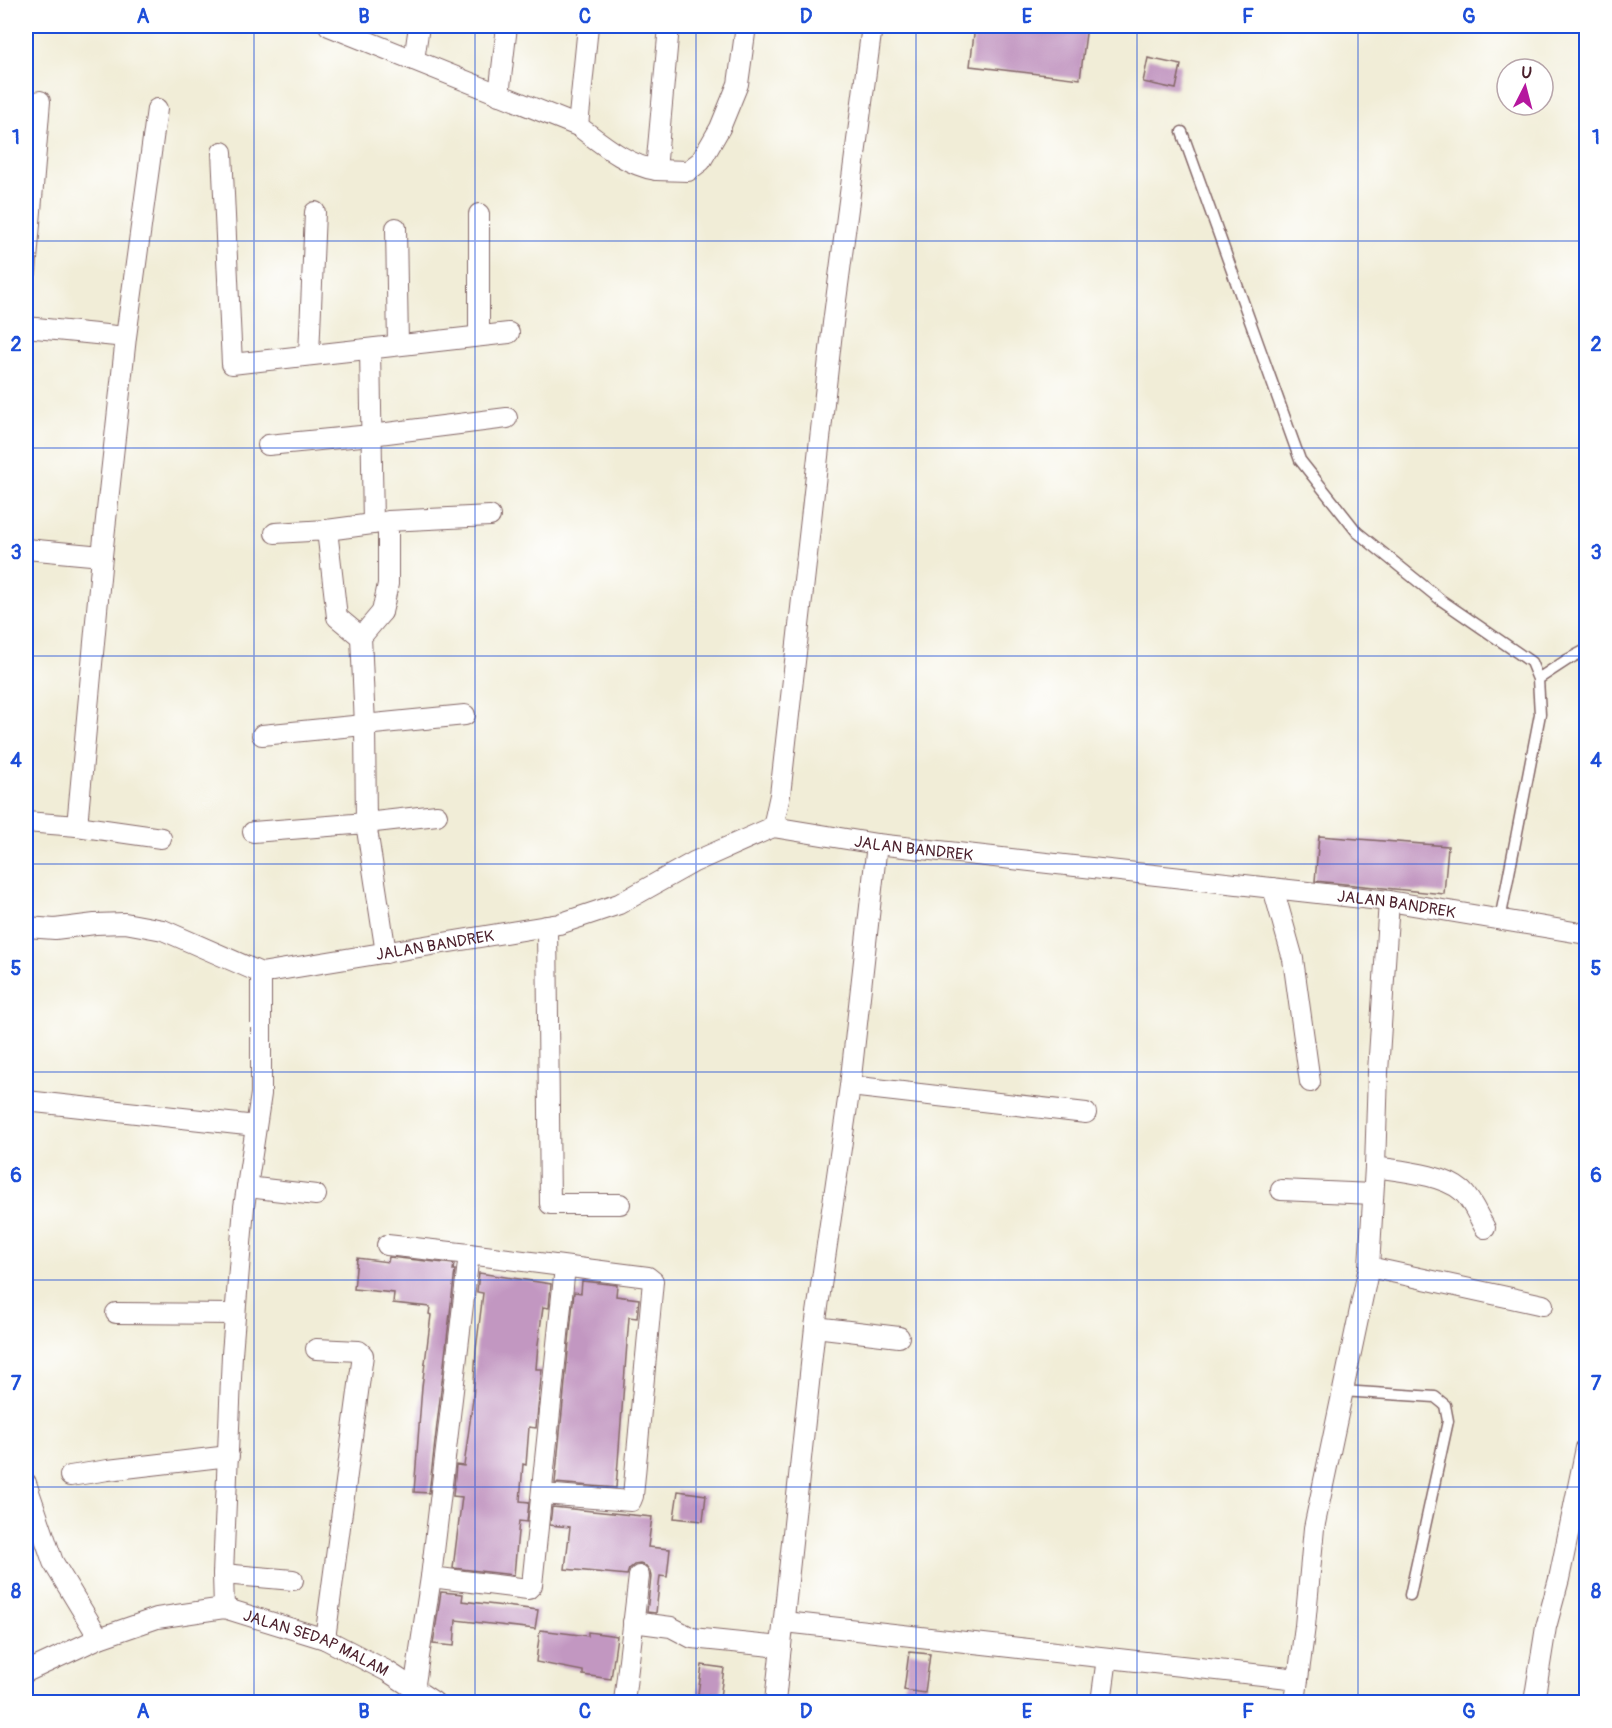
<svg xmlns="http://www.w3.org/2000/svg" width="1612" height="1728" viewBox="0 0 1612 1728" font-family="Pangolin,sans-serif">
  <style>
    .building { fill: #c297c1 }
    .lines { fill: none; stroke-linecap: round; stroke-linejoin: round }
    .lane-casing { stroke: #846767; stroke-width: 13 }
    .street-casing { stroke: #846767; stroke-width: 22 }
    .lane { stroke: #fff; stroke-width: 10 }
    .street { stroke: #fff; stroke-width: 20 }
    .grid { fill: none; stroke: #1d4ed8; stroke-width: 1.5; stroke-opacity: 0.55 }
    .labels { text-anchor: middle; stroke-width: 5; stroke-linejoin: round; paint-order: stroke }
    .street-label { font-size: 16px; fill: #4a1f2b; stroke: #fff }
    .neatline { fill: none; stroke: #1d4ed8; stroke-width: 2 }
    .grid-label { font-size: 20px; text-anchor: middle; font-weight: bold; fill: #1d4ed8 }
  </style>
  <rect width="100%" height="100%" fill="#fff"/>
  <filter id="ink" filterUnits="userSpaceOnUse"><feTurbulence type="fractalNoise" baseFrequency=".0167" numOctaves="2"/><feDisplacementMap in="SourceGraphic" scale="12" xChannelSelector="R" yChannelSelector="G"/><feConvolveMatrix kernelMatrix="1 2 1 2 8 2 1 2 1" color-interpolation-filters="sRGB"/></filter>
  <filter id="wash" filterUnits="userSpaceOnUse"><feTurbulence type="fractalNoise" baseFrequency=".008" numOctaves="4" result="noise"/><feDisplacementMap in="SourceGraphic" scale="24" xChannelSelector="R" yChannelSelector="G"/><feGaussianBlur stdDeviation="1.35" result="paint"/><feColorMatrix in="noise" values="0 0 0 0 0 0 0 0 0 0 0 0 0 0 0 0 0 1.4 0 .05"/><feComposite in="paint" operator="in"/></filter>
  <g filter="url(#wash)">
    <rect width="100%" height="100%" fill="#f1edd7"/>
    <g id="blocks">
      <path class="building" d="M975,26H1087L1080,79L970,66Z
        M1148,58L1181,65L1176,89L1143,82Z
        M1319,836L1448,846L1444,894L1315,881Z
        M389,1257L454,1264L453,1270H455L429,1493L414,1492L422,1387L431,1315L429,1314L430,1307L393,1303L394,1293L354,1289L357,1258L388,1262Z
        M479,1273L551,1284L549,1308L543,1307L538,1344L536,1369H542L536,1428L529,1427L526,1465L523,1464L520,1501L529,1502L527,1522L519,1521L514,1575L453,1568L462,1497L453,1496L456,1465L464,1466L473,1399L476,1350L483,1293L477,1292Z
        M582,1281L617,1285L616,1296L639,1299L637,1318L629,1317L616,1488L555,1483L574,1292L581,1293Z
        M678,1491L706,1495L703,1521L674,1518Z
        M552,1507L652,1517L648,1547L670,1549L667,1577L660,1576L656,1613L647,1612L651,1577L650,1571L646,1566L640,1564L634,1565L629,1569L627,1575L565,1569L570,1527L550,1525Z
        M441,1592L463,1594L462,1601L538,1610L535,1629L456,1620L454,1646L433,1644Z
        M540,1630L588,1636V1632L617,1636L611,1679L583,1675V1671L536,1662Z
        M909,1652L930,1654L925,1693L904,1690Z
        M702,1665L724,1668L720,1697L698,1694Z"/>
    </g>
  </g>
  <g filter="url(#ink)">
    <use href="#blocks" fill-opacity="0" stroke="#846767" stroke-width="1.5"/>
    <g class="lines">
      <defs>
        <path id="lane" d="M1182,132L1300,460L1357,532L1441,600L1531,662L1538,679L1540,714L1500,920
          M1538,679L1567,660L1586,650
          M1342,1391L1435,1397L1445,1405L1448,1421L1410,1595"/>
        <g id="street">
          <path d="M329,26L578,126C601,143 626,165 656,170L669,26"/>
          <path d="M414,60L419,26"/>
          <path d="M499,95L507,26"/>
          <path d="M578,126L588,26"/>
          <path d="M222,152L232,364L509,333"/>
          <path d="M656,170L688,171L701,161L720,128L738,84L746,26"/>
          <path d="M396,228L398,345"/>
          <path d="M26,272L40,101"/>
          <path d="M26,327L126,337"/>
          <path d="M479,336V214"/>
          <path d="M370,349L373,524"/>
          <path d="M309,355L315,212"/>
          <path d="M268,445L371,435L507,418"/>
          <path d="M327,530L387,522"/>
          <path d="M275,533L327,530L337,617L361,637"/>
          <path d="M26,549L102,556"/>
          <path d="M385,599L382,612L388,584V521L490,516"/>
          <path d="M382,612L361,637L365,725L366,823L437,815"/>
          <path d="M262,735L465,715"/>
          <path d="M26,822L77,826L161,838"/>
          <path d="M77,826L102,556L126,337L157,109"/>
          <path d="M773,827L780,795L833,323L872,26"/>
          <path d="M253,832L366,823L386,953"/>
          <path d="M1273,888L1293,959L1310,1082"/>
          <path d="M547,926L550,1204H620"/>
          <path d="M26,927L55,929L95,924L125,923L163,930L261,973"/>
          <path id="s1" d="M261,973L559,924L619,904L694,862L773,827L877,844L1389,901L1586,934"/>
          <path d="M850,1086L1086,1113"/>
          <path d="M26,1101L256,1126"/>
          <path d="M1375,1167C1400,1171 1443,1174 1462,1191C1472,1200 1478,1216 1485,1228"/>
          <path d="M247,1187L316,1195"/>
          <path d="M1281,1190L1373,1194"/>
          <path d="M387,1245L469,1254"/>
          <path d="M1369,1267L1543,1305"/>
          <path d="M116,1313L235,1314"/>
          <path d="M815,1327L899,1337"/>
          <path d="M316,1349L359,1351L363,1355L325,1639"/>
          <path d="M70,1476L108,1470L229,1456"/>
          <path d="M26,1483L53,1562L99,1638"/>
          <path d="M223,1574L293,1580"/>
          <path d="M431,1577L528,1589L532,1585L565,1267"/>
          <path d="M224,1608L223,1574L232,1354L244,1207L261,1094V973"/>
          <path d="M633,1622L671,1627L692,1638L781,1647"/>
          <path d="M785,1622L1298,1679"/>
          <path id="s2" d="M26,1672L99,1638L157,1618L224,1608L325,1639L387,1671L434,1702"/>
          <path d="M414,1690L431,1577L469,1254L648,1277L653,1281L633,1496L631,1501L542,1494"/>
          <path d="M624,1702L639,1576"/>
          <path d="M775,1702L815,1327L850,1086L877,844"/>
          <path d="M1101,1702L1107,1658"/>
          <path d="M1295,1702L1305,1626L1314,1528L1369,1267L1375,1167L1378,1072L1389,901"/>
          <path d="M1534,1702L1546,1627L1559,1579L1586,1448"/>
        </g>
      </defs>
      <use href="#lane" class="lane-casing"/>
      <use href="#street" class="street-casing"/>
      <use href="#lane" class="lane"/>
      <use href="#street" class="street"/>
    </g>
  </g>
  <path class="grid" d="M254,26V1702M475,26V1702M696,26V1702M916,26V1702M1137,26V1702M1358,26V1702M26,241H1586M26,448H1586M26,656H1586M26,864H1586M26,1072H1586M26,1280H1586M26,1487H1586"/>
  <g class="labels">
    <g class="street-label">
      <text dy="6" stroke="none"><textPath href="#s1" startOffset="680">JALAN BANDREK</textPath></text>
      <text dy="6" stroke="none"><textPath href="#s1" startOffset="1166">JALAN BANDREK</textPath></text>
      <text dy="6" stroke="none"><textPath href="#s1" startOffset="176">JALAN BANDREK</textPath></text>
      <text dy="6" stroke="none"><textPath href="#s2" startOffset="308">JALAN SEDAP MALAM</textPath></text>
    </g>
  </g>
  <rect width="1612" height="1728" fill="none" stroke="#fff" stroke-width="66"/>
  <g transform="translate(1525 87) rotate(6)"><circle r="28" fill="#ffffff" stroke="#b7a5aa" stroke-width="1.5"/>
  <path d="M0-4.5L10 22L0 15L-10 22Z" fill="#b5179e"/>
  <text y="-9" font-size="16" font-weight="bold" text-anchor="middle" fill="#4a1f2b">U</text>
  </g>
  <rect x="33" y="33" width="1546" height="1662" class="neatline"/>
  <g class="grid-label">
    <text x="143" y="23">A</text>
    <text x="364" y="23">B</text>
    <text x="585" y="23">C</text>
    <text x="806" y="23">D</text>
    <text x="1027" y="23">E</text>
    <text x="1248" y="23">F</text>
    <text x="1469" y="23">G</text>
    <text x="16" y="144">1</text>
    <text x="1596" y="144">1</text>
    <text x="16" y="351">2</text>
    <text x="1596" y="351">2</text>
    <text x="16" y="559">3</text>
    <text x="1596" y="559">3</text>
    <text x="16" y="767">4</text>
    <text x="1596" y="767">4</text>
    <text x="16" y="975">5</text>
    <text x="1596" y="975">5</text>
    <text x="16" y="1182">6</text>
    <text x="1596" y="1182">6</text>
    <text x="16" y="1390">7</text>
    <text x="1596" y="1390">7</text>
    <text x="16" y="1598">8</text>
    <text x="1596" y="1598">8</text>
    <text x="143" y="1718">A</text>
    <text x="364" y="1718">B</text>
    <text x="585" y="1718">C</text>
    <text x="806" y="1718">D</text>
    <text x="1027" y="1718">E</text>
    <text x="1248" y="1718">F</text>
    <text x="1469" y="1718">G</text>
  </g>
</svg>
